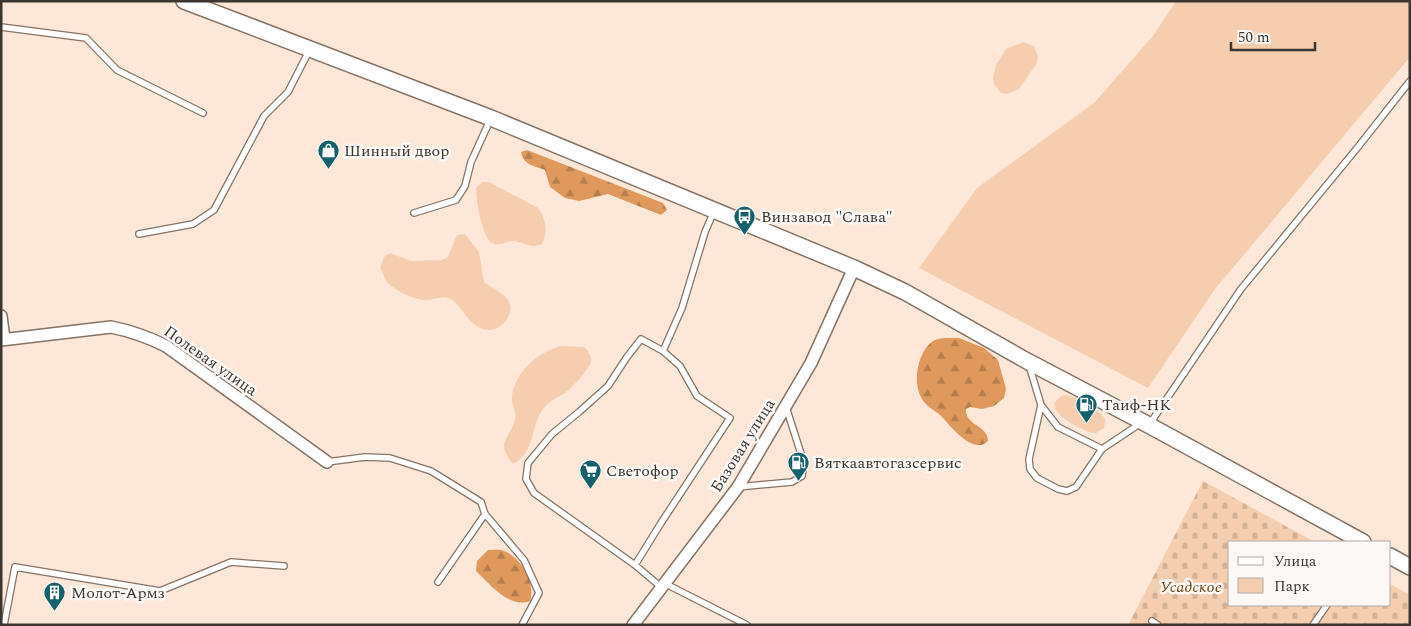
<svg xmlns="http://www.w3.org/2000/svg" width="1411" height="626" viewBox="0 0 1411 626" font-family="Spectral,serif">
  <style>
    .green { fill: #f5ceaf }
    .forest { fill: url(#forest-firs) }
    .cemetery { fill: url(#cemetery-stones) }
    .lines { fill: none; stroke-linecap: round; stroke-linejoin: round }
    .service-casing { stroke: #857365; stroke-width: 8 }
    .minor-casing { stroke: #857365; stroke-width: 14 }
    .secondary-casing { stroke: #857365; stroke-width: 18 }
    .service { stroke: #fff; stroke-width: 5.5 }
    .minor { stroke: #fff; stroke-width: 11 }
    .secondary { stroke: #fff; stroke-width: 15 }
    .labels { text-anchor: middle; stroke-width: 5; stroke-linejoin: round; paint-order: stroke }
    .poi-label { font-size: 16px; fill: #3d352f; stroke: #fcf8f5; text-anchor: start }
    .street-label { font-size: 16px; fill: #3d352f; stroke: #fcf8f5 }
    .park-label { font-size: 16px; font-style: italic; fill: #704115; stroke: #fcf8f5 }
  </style>
  <defs>
    <pattern id="forest-firs" width="22" height="20" patternUnits="userSpaceOnUse" patternTransform="scale(1.25)"><rect width="22" height="20" fill="#e0995d"/><path d="M5 1l3.5 6h-7zM16 11l3.5 6h-7z" fill="#b77e4d"/></pattern>
    <pattern id="cemetery-stones" width="16" height="16" patternUnits="userSpaceOnUse" patternTransform="scale(1.25)"><rect width="16" height="16" fill="#f5ceaf"/><path d="M2 7V4a2 2 0 0 1 4 0v3zM10 15v-3a2 2 0 0 1 4 0v3z" fill="#d3b297"/></pattern>
  </defs>
  <rect width="100%" height="100%" fill="#fce7d8"/>
  <path class="green" d="M1176,1H1410V57L1215,289L1148,388L919,268L977,188L1094,103L1153,36Z
    M1023,42L1034,46L1038,57L1037,63L1019,89L1007,94L1001,93L994,84L993,78L996,65L1006,49Z
    M482,182H489L538,208C546,219 548,232 542,244C530,249 526,243 515,241C507,240 500,247 492,243C482,238 476,199 476,188Z
    M465,234L479,252L484,282C490,287 504,293 508,300C516,312 503,330 489,330C467,329 462,302 448,298C441,296 432,300 425,300C414,300 394,290 387,282C384,278 383,272 380,268L384,257L390,253L411,261L442,260L448,257L457,235Z
    M561,346L584,347C589,352 593,357 590,364C587,371 571,389 565,393C556,398 550,401 543,409C530,426 536,452 513,464C495,441 509,442 515,419C517,412 511,404 512,396C515,372 538,352 561,346Z
    M1064,395C1074,395 1101,410 1105,419L1104,428L1096,433H1092C1080,429 1035,408 1064,395Z"/>
  <path class="forest" d="M527,150L663,203L667,210L661,215L608,194L579,201L565,198L550,187L545,170C535,166 523,165 521,152Z
    M959,338L984,348L998,360L1006,389L1004,398L994,406L982,409L970,407L966,409C965,426 988,425 988,441C973,456 951,426 940,415C936,411 929,408 925,403C911,388 916,353 933,341C939,337 952,338 959,338Z
    M488,550C493,550 500,549 504,551C522,558 536,583 530,601C509,609 490,584 476,571L477,561Z"/>
  <path class="cemetery" d="M1203,481L1315,542H1230V605H1390V584L1410,595V625H1128Z"/>
  <g class="lines">
    <defs>
      <path id="service" d="M1,27L86,38L117,70L203,113
        M414,213L456,200L465,186L471,162L491,118
        M139,234L193,224L214,210L264,116L288,92L310,49
        M641,339L663,351L680,366L697,396L730,418L661,523L635,565L534,493L526,479L528,463L552,434L579,412L608,386L627,357Z
        M663,351L682,308L705,232L714,211
        M1029,365L1041,405L1058,427L1102,449L1141,423
        M1041,405L1029,459L1030,469L1037,478L1058,489L1067,491L1076,487L1102,449
        M1149,425L1241,289L1358,147L1410,81
        M327,462L365,457L390,458L431,471L481,502L485,514L438,582
        M738,487L792,482L802,476L804,463L786,407
        M485,514L524,560L539,593L522,625
        M635,565L661,587
        M664,583L747,625
        M1152,621L1158,625
        M4,625L15,567L160,591L231,562L284,566
        M1313,625L1327,605"/>
      <path id="minor" d="M1,316L4,339
        M1,340L111,327C131,331 148,337 166,346L327,462
        M633,625L738,487L811,363L854,268"/>
      <path id="secondary" d="M184,1L491,118L854,268L905,292L1027,361L1143,422L1363,542
        M1390,556L1410,567"/>
    </defs>
    <use href="#service" class="service-casing"/>
    <use href="#minor" class="minor-casing"/>
    <use href="#secondary" class="secondary-casing"/>
    <use href="#service" class="service"/>
    <use href="#minor" class="minor"/>
    <use href="#secondary" class="secondary"/>
  </g>
  <defs>
    <symbol id="shop-pin" viewBox="-11 -11 22 30"><path d="M0 17L-7.5 6A9.5 9.5 0 1 1 7.5 6Z" fill="#14616c" stroke="#fcf8f5"/><path d="M-5-2.5h2.3a2.7 3.5 0 0 1 5.4 0H5L5.5 6h-11ZM-1.5-2.5h3a1.5 2.3 0 0 0-3 0Z" fill="#fff"/></symbol>
    <symbol id="bus-pin" viewBox="-11 -11 22 30"><path d="M0 17L-7.5 6A9.5 9.5 0 1 1 7.5 6Z" fill="#14616c" stroke="#fcf8f5"/><path d="M-5-6H5V4H4V6H2V4H-2V6H-4V4H-5ZM-3.5-4V0h7V-4ZM-3.5 1.2v1.5H-2V1.2ZM2 1.2v1.5H3.5V1.2Z" fill="#fff"/></symbol>
    <symbol id="fuel-pin" viewBox="-11 -11 22 30"><path d="M0 17L-7.5 6A9.5 9.5 0 1 1 7.5 6Z" fill="#14616c" stroke="#fcf8f5"/><path d="M-5.5-6h7V0h2V4h1.3V-2.5L3-4.5l.8-.8L6-3V5H2.5V1h-1V6h-7ZM-4.2-4.7v3.2H.2V-4.7Z" fill="#fff"/></symbol>
    <symbol id="supermarket-pin" viewBox="-11 -11 22 30"><path d="M0 17L-7.5 6A9.5 9.5 0 1 1 7.5 6Z" fill="#14616c" stroke="#fcf8f5"/><path d="M-6-5.5h2.5l.6 2H6L4.5 2H-2.5L-4.4-4H-6ZM-1.5 3.2a1.3 1.3 0 1 0 .1 0ZM3 3.2a1.3 1.3 0 1 0 .1 0Z" fill="#fff"/></symbol>
    <symbol id="building-pin" viewBox="-11 -11 22 30"><path d="M0 17L-7.5 6A9.5 9.5 0 1 1 7.5 6Z" fill="#14616c" stroke="#fcf8f5"/><path d="M-4-6H4V6H1V3H-1V6H-4ZM-2.5-4.3h1.7v1.8h-1.7ZM.8-4.3h1.7v1.8H.8ZM-2.5-1h1.7V.8h-1.7ZM.8-1h1.7V.8H.8Z" fill="#fff"/></symbol>
  </defs>
  <g fill-rule="evenodd">
    <use href="#shop-pin" x="316" y="138" width="25" height="34"/>
    <use href="#bus-pin" x="732" y="204" width="25" height="34"/>
    <use href="#fuel-pin" x="1074" y="392" width="25" height="34"/>
    <use href="#fuel-pin" x="786" y="450" width="25" height="34"/>
    <use href="#supermarket-pin" x="578" y="458" width="25" height="34"/>
    <use href="#building-pin" x="42" y="580" width="25" height="34"/>
  </g>
  <g class="labels">
    <g class="poi-label">
      <text x="344" y="156">Шинный двор</text>
      <text x="761" y="222">Винзавод "Слава"</text>
      <text x="1102" y="410">Таиф-НК</text>
      <text x="814" y="468">Вяткаавтогазсервис</text>
      <text x="606" y="476">Светофор</text>
      <text x="71" y="598">Молот-Армз</text>
    </g>
    <g class="street-label">
      <text transform="translate(211 360) rotate(35)" y="6">Полевая улица</text>
      <text transform="translate(742 445) rotate(-58)" y="6">Базовая улица</text>
    </g>
    <g class="park-label">
      <text x="1191" y="592">Усадское</text>
    </g>
  </g>
  <rect width="1411" height="626" fill="none" stroke="#3d352f" stroke-width="5"/>
  <rect x="1228" y="541" width="162" height="65" fill="#fcf8f5" stroke="#b0aaa6"/>
  <rect x="1238" y="557" width="25" height="8" fill="#ffffff" stroke="#b0aaa6"/>
  <text x="1274" y="566" font-size="15" fill="#3d352f">Улица</text>
  <rect x="1238" y="578" width="25" height="15" fill="#f5ceaf" stroke="#b0aaa6"/>
  <text x="1274" y="591" font-size="15" fill="#3d352f">Парк</text>
  <path d="M1231 42v8h84v-8" fill="none" stroke="#3d352f" stroke-width="2.5"/>
  <text x="1238" y="42" font-size="15" fill="#3d352f" stroke="#fcf8f5" stroke-width="4" paint-order="stroke">50 m</text>
</svg>
